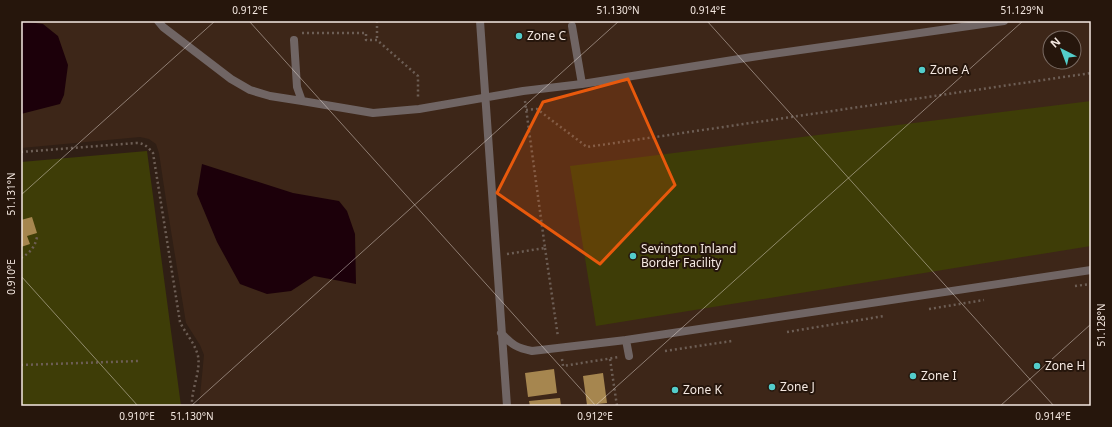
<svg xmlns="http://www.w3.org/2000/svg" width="1112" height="427" viewBox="0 0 1112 427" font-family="'Noto Sans',sans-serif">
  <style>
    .built { fill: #3d2618; fill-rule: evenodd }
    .green { fill: #3e3d07 }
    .water { fill: #1c000a }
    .building { fill: #a6864f }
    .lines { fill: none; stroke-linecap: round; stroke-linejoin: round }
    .path { stroke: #6d5e55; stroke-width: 2.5; stroke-dasharray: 2 3; stroke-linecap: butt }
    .lane { stroke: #706564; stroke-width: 8 }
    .marked { fill: #e8590c; fill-opacity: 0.2; stroke: #e8590c; stroke-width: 3; stroke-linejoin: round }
    .ticks { fill: none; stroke: #f5e9e2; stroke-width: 1; stroke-opacity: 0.45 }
    .poi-dot { fill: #53cdcb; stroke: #26160c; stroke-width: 1.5 }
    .labels { text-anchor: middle; stroke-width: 4; stroke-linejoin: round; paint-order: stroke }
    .poi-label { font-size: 12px; fill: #f5e9e2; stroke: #26160c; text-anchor: start }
    .neatline { fill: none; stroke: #f5e9e2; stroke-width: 1.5 }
    .ticks-label { font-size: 10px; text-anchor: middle; fill: #f5e9e2 }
  </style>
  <rect width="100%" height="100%" fill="#301f15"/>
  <path class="built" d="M21,21H1091V406H199L204,355L200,345L186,323L166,200L159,153L156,144L149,139L140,137L21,148ZM1050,38H1074V62H1050Z"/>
  <path class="green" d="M1091,101V246L596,326L570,166Z
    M147,151L181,406H21V162Z"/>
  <path class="water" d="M21,21L43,24L58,36L68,65L64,95L60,104L21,114Z
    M202,164L293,193L339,201L347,211L355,234L356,284L314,276L291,291L267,294L240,284L217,242L197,194Z"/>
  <path class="building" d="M32,217L37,233L27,236L30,244L21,247V220Z
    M554,369L557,393L528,397L525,373Z
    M603,373L607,403L587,405L583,376Z
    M560,398L561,406H530L529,401Z"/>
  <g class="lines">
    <path class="path" d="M377,21V40
      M302,33H366V40H377L418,76V98
      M526,110L537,109L587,147L1091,73
      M21,152L136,143C144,143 148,147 153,153L180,322C185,333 195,343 198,356C201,372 191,389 192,406
      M545,248L558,337
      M507,254L545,248L525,101
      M21,258C30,253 35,247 37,237
      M1075,286L1091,284
      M929,309L984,300
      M787,332L884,316
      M665,351L732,341
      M562,359L563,366L619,357
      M610,359L617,406
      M21,365L139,361"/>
    <path class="lane" d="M158,21L163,27L231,79L250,90L270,96L302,101L297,87L294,40
      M480,21L507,406
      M572,26L582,84
      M302,101L373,113L419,109L523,91L582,84L752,57L1004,21
      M501,333C512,345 517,348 532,351L626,340
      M629,356L626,340L1091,270"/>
  </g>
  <path class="marked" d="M628,79L675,185L600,264L497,193L543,102Z"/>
  <path class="ticks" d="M249,21L596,406M707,21L1054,406M21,195L215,21M21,276L138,406M191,406L619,21M595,406L1023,21M1000,406L1091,324"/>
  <g class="poi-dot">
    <circle cx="519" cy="36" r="4"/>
    <circle cx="922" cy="70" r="4"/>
    <circle cx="633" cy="256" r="4"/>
    <circle cx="1037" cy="366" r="4"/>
    <circle cx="913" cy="376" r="4"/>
    <circle cx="772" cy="387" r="4"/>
    <circle cx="675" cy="390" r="4"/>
  </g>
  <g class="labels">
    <g class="poi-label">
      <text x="527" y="40">Zone C</text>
      <text x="930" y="74">Zone A</text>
      <text x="641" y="253">Sevington Inland<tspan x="641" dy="14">Border Facility</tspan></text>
      <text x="1045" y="370">Zone H</text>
      <text x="921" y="380">Zone I</text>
      <text x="780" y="391">Zone J</text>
      <text x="683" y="394">Zone K</text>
    </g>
  </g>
  <rect width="1112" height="427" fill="none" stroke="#26160c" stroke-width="44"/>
  <g transform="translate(1062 50) rotate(318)"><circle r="19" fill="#26160c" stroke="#796a62"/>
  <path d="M0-3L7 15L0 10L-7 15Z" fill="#53cdcb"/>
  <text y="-6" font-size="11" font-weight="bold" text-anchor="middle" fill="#f5e9e2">N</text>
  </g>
  <rect x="22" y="22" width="1068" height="383" class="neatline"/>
  <g class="ticks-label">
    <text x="250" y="14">0.912°E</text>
    <text x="618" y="14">51.130°N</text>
    <text x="708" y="14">0.914°E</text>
    <text x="1022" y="14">51.129°N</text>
    <text transform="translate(11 194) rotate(-90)" y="4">51.131°N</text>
    <text transform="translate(11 277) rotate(-90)" y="4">0.910°E</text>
    <text transform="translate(1101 325) rotate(-90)" y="4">51.128°N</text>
    <text x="137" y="420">0.910°E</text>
    <text x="192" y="420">51.130°N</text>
    <text x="595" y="420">0.912°E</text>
    <text x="1053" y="420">0.914°E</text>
  </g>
</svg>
